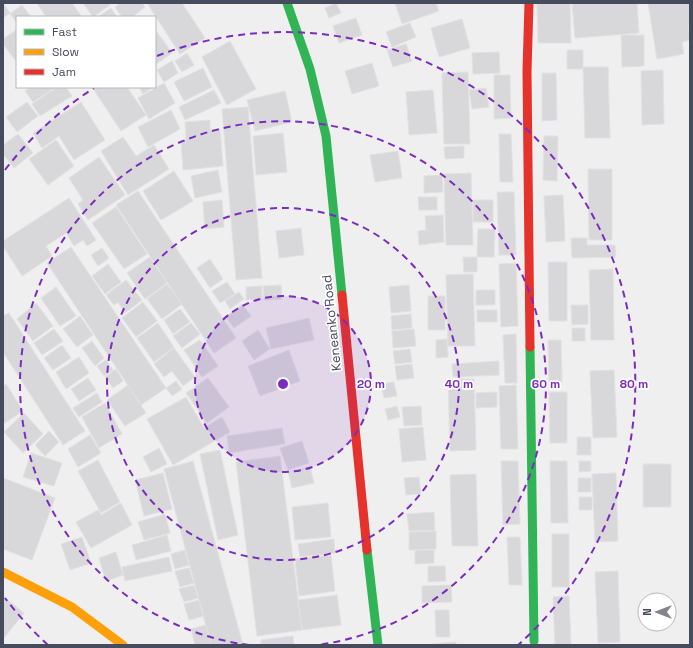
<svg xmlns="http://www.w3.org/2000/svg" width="693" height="648" viewBox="0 0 693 648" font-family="'Space Grotesk',sans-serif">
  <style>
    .building { fill: #d8d8db; stroke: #e1e1e2 }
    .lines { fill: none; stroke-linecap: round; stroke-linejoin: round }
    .fast { stroke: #30b455; stroke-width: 9 }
    .slow { stroke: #ff9f0a; stroke-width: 9 }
    .jam { stroke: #e5322d; stroke-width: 9 }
    .ring { fill: none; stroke: #7b2cbf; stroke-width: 2; stroke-dasharray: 7 5 }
    .labels { text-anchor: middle; stroke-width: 3.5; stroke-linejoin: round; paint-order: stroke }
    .street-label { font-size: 13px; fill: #464b5d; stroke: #fff }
    .centre { fill: #7b2cbf; stroke: #fff; stroke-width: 2 }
    .ring-label { font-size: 12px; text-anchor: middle; font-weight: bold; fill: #7b2cbf; stroke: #fff; stroke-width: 3.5; stroke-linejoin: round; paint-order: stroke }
  </style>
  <rect width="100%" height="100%" fill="#f0efef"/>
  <path class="building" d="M3,3L10,13L3,18Z
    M37,3H72L82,17H46Z
    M83,3H108L110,5L93,17Z
    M121,3H142L145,7L132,17H122L115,7Z
    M147,3H182L205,38L180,54Z
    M336,3L341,13L329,18L325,8Z
    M395,3H436L439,11L402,24Z
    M537,3H570L571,43H538Z
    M572,3H637L639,33L575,38Z
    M648,3H690V23L688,24L690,40L682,42L684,54L657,59Z
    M22,5L31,17H17V23L10,14Z
    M111,8L117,17H98Z
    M356,18L362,35L339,43L333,26Z
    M462,19L470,48L439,57L431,28Z
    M410,23L416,37L392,47L386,32Z
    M16,30L17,31V58L15,60L3,44V39Z
    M157,32L172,53L155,65V33Z
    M621,35H644V66L622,67Z
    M230,41L256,89L227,105L202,57Z
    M406,44L412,61L393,67L387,50Z
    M567,50H583V69H567Z
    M499,52L500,73L473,74L472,53Z
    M187,53L194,65L182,72L175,61Z
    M172,61L178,73L164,82L157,70Z
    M372,63L379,86L352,94L345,71Z
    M583,67H608L610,138H585Z
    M203,68L212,87L184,101L174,82Z
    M663,70L664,124L642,125L641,71Z
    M468,72L470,144H444L442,73Z
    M542,73H556L557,120L542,121Z
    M494,75H510L511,118L494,119Z
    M164,83L175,103L149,119L138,98Z
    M31,87H56L33,102L25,91Z
    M57,87H66L72,96L40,116L32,104Z
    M92,87H127L146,115L121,131Z
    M139,87H153L143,94Z
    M486,88L489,107L472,109L469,90Z
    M214,90L221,103L185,120L179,107Z
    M433,90L437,133L409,135L406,92Z
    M285,91L292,122L255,131L247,100Z
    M27,102L38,116L17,132L6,117Z
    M81,102L105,140L74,160L59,136L42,148L33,133Z
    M248,107L262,278L236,280L222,109Z
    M171,110L180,129L148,147L138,127Z
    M210,120V130L220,129L223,166L183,170L181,141L186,140L185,122Z
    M283,133L287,172L256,175L253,136Z
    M18,134L33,153L14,168L3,154V145Z
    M499,134H511L513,182H500Z
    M544,136H558L557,181L543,180Z
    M123,137L136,156L154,145L169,169L128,195L101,151Z
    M56,140L74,166L48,185L29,159Z
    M464,146V158L445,159L444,147Z
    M398,151L402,178L375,182L370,155Z
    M99,157L125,195L88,220L78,204L83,200L69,178Z
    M588,169H612V240H589Z
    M218,170L222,192L195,198L191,176Z
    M174,171L193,201L161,220L143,191Z
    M471,173L473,245H446L444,174Z
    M442,175L443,192L424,193V176Z
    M138,191L236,338L214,353L116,205Z
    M497,192H514L516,255H499Z
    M563,195L565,241L546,242L544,196Z
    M418,197H437V210H419Z
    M69,198L96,240L87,246L83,240L74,246L66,233L46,246L52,256L22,276L3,246V241Z
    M222,200L224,227L205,229L203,202Z
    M473,200H493V222H473Z
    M116,207L147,254L124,269L92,223Z
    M443,215L444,242L419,245L418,231L426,230L425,216Z
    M301,228L304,255L279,258L276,231Z
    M478,229H495L494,257H477Z
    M571,238H587V245H615L616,257L572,258Z
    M71,247L166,388L141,405L47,263Z
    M102,248L109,258L98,266L91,255Z
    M150,257L167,283L145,299L127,273Z
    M463,257H477V272H464Z
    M210,259L223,279L210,288L197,268Z
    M548,262H567V321H549Z
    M516,263L518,326L501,327L499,264Z
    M108,264L121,282L105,294L92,276Z
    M613,269L614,340H591L589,270Z
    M473,274L475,346H448L446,275Z
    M126,280L142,300L125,313L118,302L114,305L106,295Z
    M227,282L235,294L220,303L212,291Z
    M167,284L182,304L162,319L147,299Z
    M281,285L282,299L264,300L263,286Z
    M409,285L411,311L391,313L389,287Z
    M262,286V299L246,300V287Z
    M56,287L76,316L60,326L41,298Z
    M476,290H495V305H476Z
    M239,292L244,299L230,309L225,301Z
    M428,296H445V330H428Z
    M143,302L157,321L136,337L122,318Z
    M36,303L53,326L33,341L17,319Z
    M242,304L251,316L234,328L226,317Z
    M571,305H588V324L572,325Z
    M180,309L190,322L173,334L164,320Z
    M477,310H497V322H477Z
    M9,313L85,431L63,445L3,352V316Z
    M411,314L412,328L392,330L391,316Z
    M80,316L93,335L77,347L63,329Z
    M309,318L314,340L271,349L266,328Z
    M158,323L174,347L154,362L137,338Z
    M191,323L200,334L182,348L173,336Z
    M572,328H585V341H572Z
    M54,329L63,341L42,355L34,343Z
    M414,329L416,346L393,348L392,331Z
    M258,330L270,349L254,360L242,341Z
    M516,334L517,383H505L503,335Z
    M447,339L448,357L436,358V340Z
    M200,340L218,366L202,377L184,350Z
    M548,340H561L562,382H549Z
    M92,341L104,358L95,366L82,348Z
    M62,345L71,358L53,370L44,358Z
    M174,348L195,377L183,386L172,371L164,377L154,364Z
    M410,349L412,362L395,364L393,351Z
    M289,350L300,381L260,396L248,366Z
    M79,357L89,373L66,389L56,372Z
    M106,360L113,370L104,376L97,366Z
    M499,361V375L453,377L452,364Z
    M412,364L414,378L397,380L395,366Z
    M116,369L123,381L113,388L105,377Z
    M614,370L617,437L593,438L590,371Z
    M88,378L96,390L79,401L71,389Z
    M208,378L229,407L207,423L186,393Z
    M448,379H474L476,450L450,451Z
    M176,381L182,389L172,396L166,388Z
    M394,382L397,396L384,398L381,384Z
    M6,384L23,411L3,424V386Z
    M128,385L146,413L125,426L107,400Z
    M516,385L518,449H501L499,386Z
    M497,392V407L476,408V393Z
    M549,392H567V443H550Z
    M97,393L102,402L79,417L73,408Z
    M186,397L204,428L222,417L230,432L173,465L147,419Z
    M105,403L122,434L99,448L82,417Z
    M397,406L400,417L388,420L385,409Z
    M421,406L422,425L404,426L402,407Z
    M24,413L43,434L23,453L4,432Z
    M423,427L426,460L402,462L399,429Z
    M282,428L285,444L229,453L227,436Z
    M49,431L59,442L45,456L35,445Z
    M90,435L101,453L78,467L68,449Z
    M577,437H591V455H577Z
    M302,441L309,463L288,470L280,448Z
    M159,448L167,464L151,472L143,457Z
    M220,450L238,535L218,540L200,454Z
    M31,453L62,463L54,486L23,477Z
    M280,456L302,630L257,636L236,462Z
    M98,460L120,502L101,513L78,471Z
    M193,461L243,645H211L164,469Z
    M501,461H518L520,524L503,525Z
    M550,461H567L568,523H551Z
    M579,461H591V471L579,472Z
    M643,464H671V507H643Z
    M310,467L314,483L292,488L288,472Z
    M163,473L172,509L144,516L135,480Z
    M616,473L618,541L595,542L592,474Z
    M476,474L478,546H452L450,475Z
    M419,477L421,494L406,495L404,478Z
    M3,478L55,498L32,560L3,549Z
    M578,478H591V492H578Z
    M579,497H592V510H579Z
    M121,503L132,525L91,548L76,522L98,510L101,515Z
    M328,503L331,537L295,540L292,507Z
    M434,512L435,530L409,531L407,514Z
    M165,514L170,533L144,540L138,522Z
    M436,531V549L409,550V532Z
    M552,534H569V587H552Z
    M167,535L171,551L136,560L132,545Z
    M82,537L91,563L70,570L61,544Z
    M507,537H520L522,585H509Z
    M334,539L335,553L300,557L298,544Z
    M185,550L189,565L175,569L171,554Z
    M415,550H434V563L415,564Z
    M116,552L123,575L106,581L99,558Z
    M331,555L335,591L299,596L295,559Z
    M169,557L172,571L125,581L122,567Z
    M428,566H445L446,581L428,582Z
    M189,568L194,583L180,587L175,571Z
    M618,571L620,642L598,643L595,572Z
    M194,585L198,598L184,602L179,589Z
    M451,585L452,602L422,603V586Z
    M337,595L341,625L302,630L298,600Z
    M3,596L24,613L3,639Z
    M569,596L571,645H555L553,597Z
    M199,600L204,616L189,620L184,604Z
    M435,610H449L450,637H436Z
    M206,625L211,645H195L191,629Z
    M293,636L294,645H261V640Z
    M456,642V645H433V644Z"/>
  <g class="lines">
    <path class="fast" d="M287,3L310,69L326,136L342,295
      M530,347L534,641
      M367,550L378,645"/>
    <path class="slow" d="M3,572L72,607L123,645"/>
    <path class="jam" d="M529,3L527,71L530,347
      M342,295L367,550"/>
  </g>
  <circle cx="283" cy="384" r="88" fill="#7b2cbf" fill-opacity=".12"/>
  <g class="ring">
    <circle cx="283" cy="384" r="88"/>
    <circle cx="283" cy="384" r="176"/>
    <path d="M249 645A263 263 0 1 1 317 645"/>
    <path d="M48 645A351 351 0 0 1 5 598M5 170A351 351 0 0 1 94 88M157 56A351 351 0 0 1 518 645"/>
  </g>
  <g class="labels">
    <g class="street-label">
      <text transform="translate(331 323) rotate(-96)" y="5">Keneanko Road</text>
    </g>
  </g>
  <circle cx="283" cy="384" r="6" class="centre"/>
  <g class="ring-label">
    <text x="371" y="388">20 m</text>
    <text x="459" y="388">40 m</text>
    <text x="546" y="388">60 m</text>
    <text x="634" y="388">80 m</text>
  </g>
  <rect width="693" height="648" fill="none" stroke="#464b5d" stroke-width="8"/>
  <rect x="16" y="16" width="140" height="72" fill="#ffffff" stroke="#b5b7be"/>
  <rect x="24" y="29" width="20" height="6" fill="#30b455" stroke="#b5b7be"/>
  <text x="52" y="36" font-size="12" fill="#464b5d">Fast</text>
  <rect x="24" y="49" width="20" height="6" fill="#ff9f0a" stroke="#b5b7be"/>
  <text x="52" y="56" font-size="12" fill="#464b5d">Slow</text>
  <rect x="24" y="69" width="20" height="6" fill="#e5322d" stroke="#b5b7be"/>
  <text x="52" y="76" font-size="12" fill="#464b5d">Jam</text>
  <g transform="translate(657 612) rotate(270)"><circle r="19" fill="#ffffff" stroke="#b5b7be"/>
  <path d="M0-3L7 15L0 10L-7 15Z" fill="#828490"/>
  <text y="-6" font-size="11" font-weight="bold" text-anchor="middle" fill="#464b5d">N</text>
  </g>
</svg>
